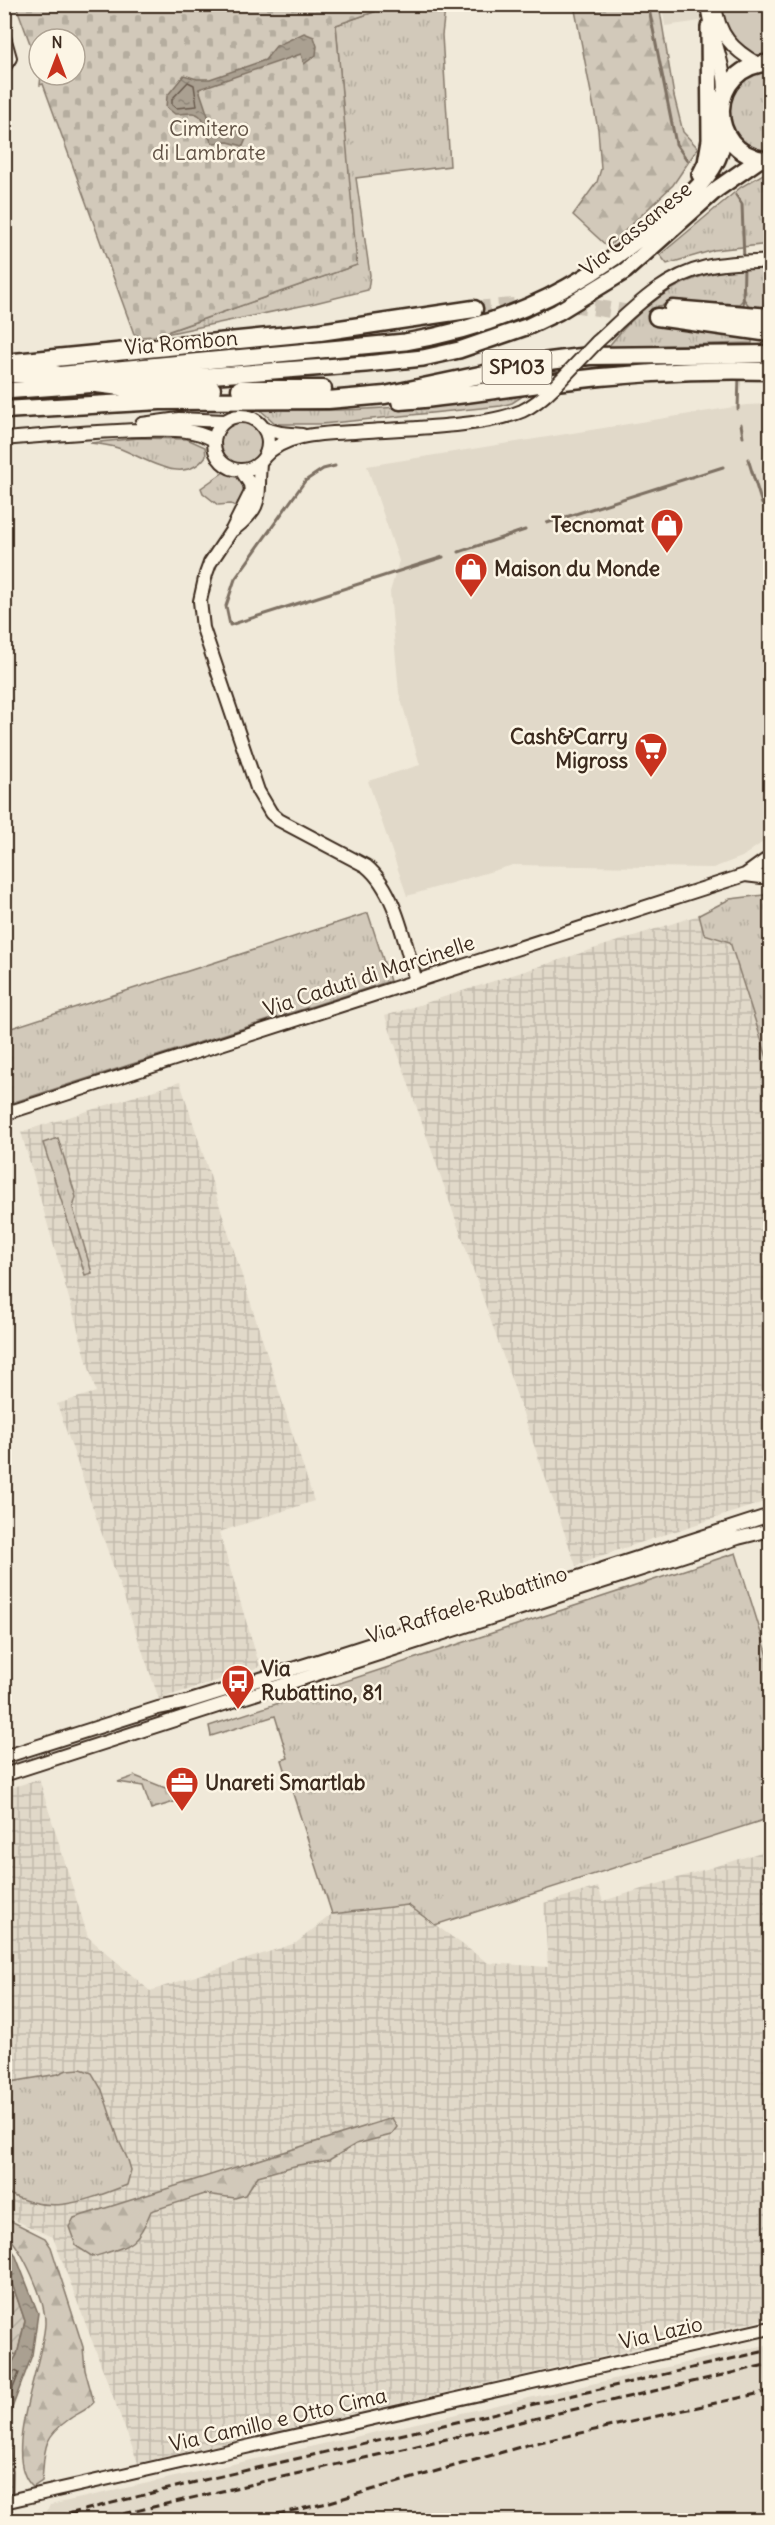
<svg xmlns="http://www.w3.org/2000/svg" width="775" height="2525" viewBox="0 0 775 2525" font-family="Delius,sans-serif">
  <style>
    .built { fill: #e1d9c9 }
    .industrial { fill: url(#industrial-grid) }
    .grass { fill: url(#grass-tufts); stroke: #867a6c; stroke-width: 1.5 }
    .forest { fill: url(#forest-firs); stroke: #867a6c; stroke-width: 1.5 }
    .cemetery { fill: url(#cemetery-stones); stroke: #867a6c; stroke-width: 1.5 }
    .park { fill: #d2c9ba; stroke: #867a6c; stroke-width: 1.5 }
    .garden { fill: url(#garden-furrows); stroke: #867a6c; stroke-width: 1.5 }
    .water { fill: url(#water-ripples); stroke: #7e7163; stroke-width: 1.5 }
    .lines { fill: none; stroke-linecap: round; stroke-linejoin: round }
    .shore { stroke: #67594c; stroke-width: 1.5 }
    .stream { stroke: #7e7163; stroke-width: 3 }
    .highway-tunnel { stroke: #ccc3b4; stroke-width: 16; stroke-dasharray: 16 8; stroke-linecap: butt }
    .minor-casing { stroke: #3b2a1e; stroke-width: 16 }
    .major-casing { stroke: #3b2a1e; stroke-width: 20 }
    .highway-casing { stroke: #3b2a1e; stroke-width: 21 }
    .minor { stroke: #fcf5e5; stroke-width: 12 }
    .major { stroke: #fcf5e5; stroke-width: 15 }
    .highway { stroke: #fcf5e5; stroke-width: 16 }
    .rail { stroke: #3b2a1e; stroke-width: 3; stroke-dasharray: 9 4.5; stroke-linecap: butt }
    .minor-bridge-casing { stroke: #3b2a1e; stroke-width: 16; stroke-linecap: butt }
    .minor-bridge { stroke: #fcf5e5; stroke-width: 12 }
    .labels { text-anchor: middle; stroke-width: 5; stroke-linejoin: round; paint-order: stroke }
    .shield { fill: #fcf5e5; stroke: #75675a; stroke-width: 1.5 }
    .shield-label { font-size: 20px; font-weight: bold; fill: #3b2a1e }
    .park-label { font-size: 21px; fill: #615245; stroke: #fcf5e5 }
    .street-label { font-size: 21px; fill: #3b2a1e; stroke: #fcf5e5 }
    .poi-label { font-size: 21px; font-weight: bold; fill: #3b2a1e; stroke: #fcf5e5; text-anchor: start }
  </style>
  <defs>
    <pattern id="industrial-grid" width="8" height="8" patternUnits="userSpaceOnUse" patternTransform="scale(1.5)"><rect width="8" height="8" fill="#e1d9c9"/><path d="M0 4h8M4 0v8" fill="none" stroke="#c2baac"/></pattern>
    <pattern id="grass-tufts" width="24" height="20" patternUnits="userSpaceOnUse" patternTransform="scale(1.5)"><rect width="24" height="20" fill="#d2c9ba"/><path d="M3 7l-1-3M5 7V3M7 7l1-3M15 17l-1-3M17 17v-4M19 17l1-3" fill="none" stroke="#b5ad9f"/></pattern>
    <pattern id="forest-firs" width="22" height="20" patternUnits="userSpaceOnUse" patternTransform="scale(1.5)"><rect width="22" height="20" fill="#d2c9ba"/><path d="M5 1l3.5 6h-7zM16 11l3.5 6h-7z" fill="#b5ad9f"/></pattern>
    <pattern id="cemetery-stones" width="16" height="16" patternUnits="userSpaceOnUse" patternTransform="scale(1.5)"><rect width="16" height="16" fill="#d2c9ba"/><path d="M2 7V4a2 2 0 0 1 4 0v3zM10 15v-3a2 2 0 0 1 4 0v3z" fill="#b5ad9f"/></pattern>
    <pattern id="garden-furrows" width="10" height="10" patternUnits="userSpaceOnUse" patternTransform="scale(1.5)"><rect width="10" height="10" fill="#d2c9ba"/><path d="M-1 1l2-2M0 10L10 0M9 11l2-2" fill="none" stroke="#b5ad9f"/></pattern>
    <pattern id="water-ripples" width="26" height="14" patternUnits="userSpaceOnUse" patternTransform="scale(1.5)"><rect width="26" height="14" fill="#aaa091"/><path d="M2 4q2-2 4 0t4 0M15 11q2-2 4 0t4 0" fill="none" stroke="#8c8376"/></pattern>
  </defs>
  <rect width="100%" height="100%" fill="#f0e9d9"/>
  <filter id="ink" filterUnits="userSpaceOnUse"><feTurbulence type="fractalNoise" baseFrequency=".0167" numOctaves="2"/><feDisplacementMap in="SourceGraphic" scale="12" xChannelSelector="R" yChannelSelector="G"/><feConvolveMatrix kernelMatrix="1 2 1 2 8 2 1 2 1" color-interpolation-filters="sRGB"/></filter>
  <g filter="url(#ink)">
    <path class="built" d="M662,5H699L701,21L665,26Z
      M770,404V837L742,857L713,868L513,865L407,896L368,781L420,765L399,693L390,592L399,561L367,466L746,405Z
      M770,2344V2520H45L44,2517L50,2505Z"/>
    <path class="industrial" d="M699,915L704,934L730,942L770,1067V1500L594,1558L576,1566L385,1016Z
      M180,1082L314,1501L219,1532L260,1667L159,1699L57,1404L96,1392L21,1132Z
      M39,1779L88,1937L150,1991L296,1943L332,1914L408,1905L488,1963L548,1967L544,1903L598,1887L603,1901L768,1850L770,1861V2318L138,2463L53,2237L5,2216L4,1790Z"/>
    <path class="grass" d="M394,5H458L445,9L442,35L450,166L356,178L370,275L368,290L315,303L156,336L356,265L336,25Z
      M770,70V153C731,155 711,96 748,76C754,72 763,72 770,70Z
      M770,170V244L714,250L667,264L660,255L741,187Z
      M770,267V308L749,306L744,299L739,304L694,302L658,306L656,323L752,337V343L608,347C635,313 671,282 714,273C732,269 752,269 770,267Z
      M532,390L512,403L501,406L322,424H276L258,408C349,415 441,405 532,390Z
      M221 443a21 21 0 1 1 42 0a21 21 0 1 1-42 0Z
      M139,438L187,439L205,447L206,456C183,488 145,457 118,448C109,445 100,444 90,443Z
      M224,472L239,475L247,491L238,507L231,504L218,505L203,493L201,488Z
      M764,895L770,896V1067L730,942L704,934L699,915L730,899Z
      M368,913L390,981L5,1105V1030Z
      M58,1138L76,1197L73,1208L92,1273L85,1275L43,1143Z
      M770,1519V1523L5,1769L4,1764Z
      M736,1553L770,1662V1818L435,1925L408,1905L332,1914L282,1760L288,1758L275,1716L211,1736L209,1726Z
      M135,1776L173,1791V1797L176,1793L187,1798L151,1809L143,1786L118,1782Z
      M81,2069L92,2073L102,2090L119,2141L128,2160L131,2170L127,2185C82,2202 50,2216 5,2192V2083L58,2074L67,2070Z"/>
    <path class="forest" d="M574,5H659L674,96L683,132L698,148L673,185L608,247L573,215L597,182L601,169L598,129Z
      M392,2118L397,2127L391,2135L356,2144L329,2160L298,2165L258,2176L245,2195L235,2198L205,2194L151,2211C137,2247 128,2246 93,2257L76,2246L69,2227L74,2218Z
      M5,2218L45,2238L51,2247L83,2347L85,2370L94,2402C87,2411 77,2413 68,2420C41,2439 45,2452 42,2481L33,2487C0,2458 43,2364 45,2324C46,2299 22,2249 5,2232Z
      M5,2351L17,2355L5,2376Z"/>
    <path class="cemetery" d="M11,5H394L336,25L357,265L155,336L140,337L134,334L43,84L40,85L41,75H75V39H39V68L17,8Z"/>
    <path class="park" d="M719,5H770V56C740,61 725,29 719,5Z"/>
    <path class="garden" d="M4,2268L9,2274L25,2321L17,2355L5,2351Z"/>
    <path class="water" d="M304,33L314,37L317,46L316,55L304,64L301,54L199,89L214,134L240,125L246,139L243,146L228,142L213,143C203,134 208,113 191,113C186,113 181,114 175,114L166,107L167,96L184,75L197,79H210L265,60L276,46Z
      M5,2240L15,2254L38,2313L32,2355L12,2408L9,2438L13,2471L12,2520H5L4,2376L17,2355L25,2321L9,2275L5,2268Z"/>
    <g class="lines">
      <path class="shore" d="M188,82L194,85L197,106L176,108L172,105V99Z
        M4,2378L10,2377L15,2371L19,2373L6,2406L4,2421"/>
      <path class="stream" d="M648,4L676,144L687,160
        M736,195L742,204L744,261
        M743,309L744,267
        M738,409L739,375
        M741,424L743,437
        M748,459L762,504
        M335,466L323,469L305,481L235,579L226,606L230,625L443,557
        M547,523L723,467
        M769,523L770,527
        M459,552L525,530"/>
      <path class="highway-tunnel" d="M474,309L553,303L578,305L657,317"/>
      <defs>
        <path id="minor" d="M707,4C710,35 725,61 725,92
          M715,4C718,35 733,50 758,64
          M4,37L10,58L4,67
          M597,342C630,312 661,277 706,267C727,262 749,263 770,261
          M214 443a27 27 0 1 1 54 0a27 27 0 1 1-54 0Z
          M142,424L179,419L225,421
          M265,429L281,433L302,435
          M4,439C51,435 96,431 142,430C168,430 191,427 214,440
          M264,457C288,430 335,434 368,431C411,428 484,427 522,411C535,405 545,396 555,386
          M241,470L250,484L251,492L232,530L210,563L206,574L200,601L203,628L258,791L271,813L279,820L366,866C396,890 405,945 416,981
          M233,530C265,505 257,498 260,463
          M745,875L770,878
          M4,1114L745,875L770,857
          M4,1757L158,1708L187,1702L331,1657L770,1515
          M4,1775L738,1538L770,1530
          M4,2502L770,2328"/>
        <path id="major" d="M766,160C704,152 708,65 770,63
          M700,175L706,163L710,140L709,27
          M44,376L405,342C512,324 591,284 672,211C698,188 723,167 724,130
          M4,391L366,364L423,358L459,350L529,326L558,312L625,271L717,189L760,159"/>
        <path id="highway" d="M673,309L770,317
          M657,317L770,333
          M4,363L320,332L474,309
          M4,374H56
          M96,384L137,389H212
          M240,389H323
          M400,401C452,398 503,388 555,382C627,373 698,369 770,371
          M4,410L160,401L328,400L385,395L542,362L589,356L770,354"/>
      </defs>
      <use href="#minor" class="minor-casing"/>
      <use href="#major" class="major-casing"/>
      <use href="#highway" class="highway-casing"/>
      <use href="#minor" class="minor"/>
      <use href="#major" class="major"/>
      <use href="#highway" class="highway"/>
      <path class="rail" d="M44,2520L204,2480L770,2350
        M97,2520L770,2364
        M250,2520L323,2504L527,2445L770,2391"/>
      <defs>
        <path id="minor-bridge" d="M555,386L597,342"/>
      </defs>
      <use href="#minor-bridge" class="minor-bridge-casing"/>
      <use href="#minor-bridge" class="minor-bridge"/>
    </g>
  </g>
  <defs>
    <symbol id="shop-pin" viewBox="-11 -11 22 30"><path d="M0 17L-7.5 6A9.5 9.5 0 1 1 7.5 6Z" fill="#c8321e" stroke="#fcf5e5"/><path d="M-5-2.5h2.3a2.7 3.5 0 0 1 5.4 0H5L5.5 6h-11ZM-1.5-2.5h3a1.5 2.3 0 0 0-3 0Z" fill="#fff"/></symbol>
    <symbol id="supermarket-pin" viewBox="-11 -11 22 30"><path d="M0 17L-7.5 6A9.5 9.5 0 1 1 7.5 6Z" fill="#c8321e" stroke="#fcf5e5"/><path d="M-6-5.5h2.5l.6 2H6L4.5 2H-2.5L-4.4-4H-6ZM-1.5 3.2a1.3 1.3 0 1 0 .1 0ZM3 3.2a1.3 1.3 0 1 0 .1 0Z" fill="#fff"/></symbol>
    <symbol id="bus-pin" viewBox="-11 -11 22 30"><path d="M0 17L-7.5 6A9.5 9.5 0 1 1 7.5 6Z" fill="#c8321e" stroke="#fcf5e5"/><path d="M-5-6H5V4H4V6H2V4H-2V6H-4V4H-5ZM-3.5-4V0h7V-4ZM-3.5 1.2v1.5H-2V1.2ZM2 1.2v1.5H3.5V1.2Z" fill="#fff"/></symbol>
    <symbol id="office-pin" viewBox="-11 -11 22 30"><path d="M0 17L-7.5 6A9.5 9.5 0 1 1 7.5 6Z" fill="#c8321e" stroke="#fcf5e5"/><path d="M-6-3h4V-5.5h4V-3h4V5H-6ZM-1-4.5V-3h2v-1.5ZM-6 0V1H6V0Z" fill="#fff"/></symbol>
  </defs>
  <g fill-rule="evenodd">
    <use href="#shop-pin" x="648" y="506" width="38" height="52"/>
    <use href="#shop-pin" x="452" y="550" width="38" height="52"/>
    <use href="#supermarket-pin" x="632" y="730" width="38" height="52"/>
    <use href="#bus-pin" x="219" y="1662" width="38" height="52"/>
    <use href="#office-pin" x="163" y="1764" width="38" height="52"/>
  </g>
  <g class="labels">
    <rect class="shield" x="482.5" y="350" width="69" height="34" rx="4.5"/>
    <g class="shield-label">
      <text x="517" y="374">SP103</text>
    </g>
    <g class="park-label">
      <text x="209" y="136">Cimitero<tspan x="209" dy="24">di Lambrate</tspan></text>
    </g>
    <g class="street-label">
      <text transform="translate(636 229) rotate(-39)" y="7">Via Cassanese</text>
      <text transform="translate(181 343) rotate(-5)" y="7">Via Rombon</text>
      <text transform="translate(369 976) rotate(-18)" y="7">Via Caduti di Marcinelle</text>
      <text transform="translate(467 1605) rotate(-18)" y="7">Via Raffaele Rubattino</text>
      <text transform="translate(661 2333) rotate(-13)" y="7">Via Lazio</text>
      <text transform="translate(278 2420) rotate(-13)" y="7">Via Camillo e Otto Cima</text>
    </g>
    <g class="poi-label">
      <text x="644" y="532" text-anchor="end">Tecnomat</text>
      <text x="494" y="576">Maison du Monde</text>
      <text x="628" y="744" text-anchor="end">Cash&amp;Carry<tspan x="628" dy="24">Migross</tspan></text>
      <text x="261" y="1676">Via<tspan x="261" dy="24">Rubattino, 81</tspan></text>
      <text x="205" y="1790">Unareti Smartlab</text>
    </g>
  </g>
  <rect width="775" height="2525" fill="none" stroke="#fcf5e5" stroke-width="24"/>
  <rect x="12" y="12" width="751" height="2501" fill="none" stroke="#3b2a1e" stroke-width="2" filter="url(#ink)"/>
  <g transform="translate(57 57)"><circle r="28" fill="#fcf5e5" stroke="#afa495" stroke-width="1.5"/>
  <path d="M0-4.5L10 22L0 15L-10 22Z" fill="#c8321e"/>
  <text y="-9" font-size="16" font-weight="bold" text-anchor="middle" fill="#3b2a1e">N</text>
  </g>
</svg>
